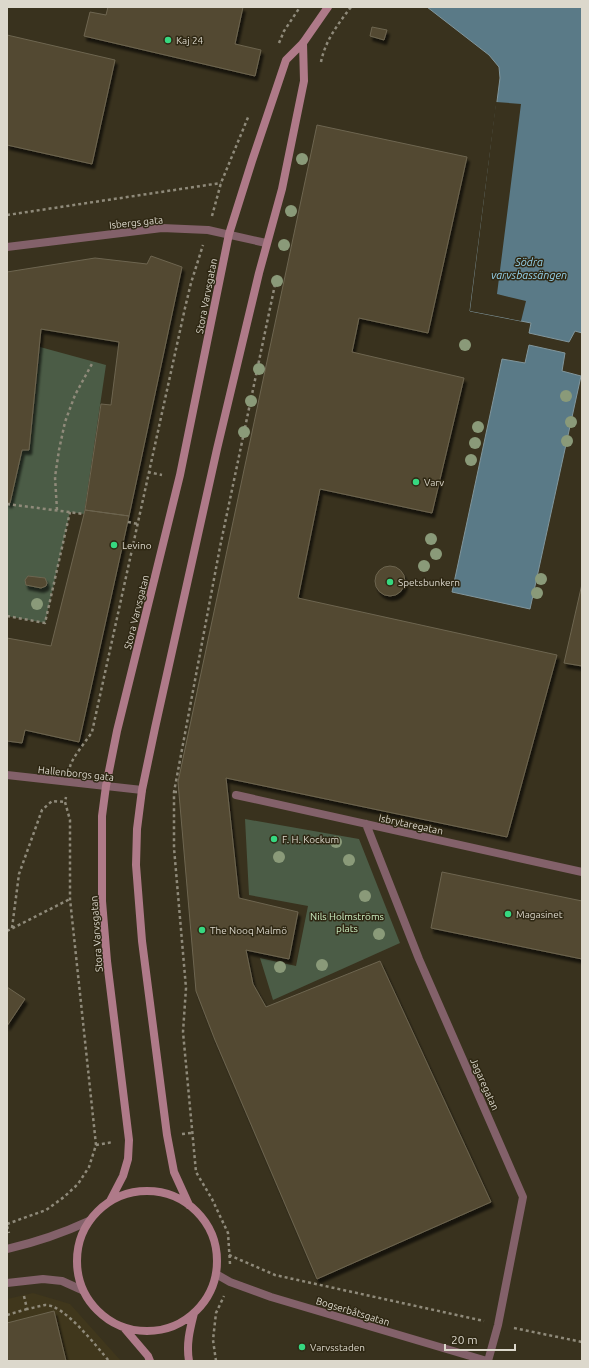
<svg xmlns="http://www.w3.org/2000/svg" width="589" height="1368" viewBox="0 0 589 1368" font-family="Ubuntu,sans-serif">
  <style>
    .built { fill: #40371c }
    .green { fill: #4b5c46 }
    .water { fill: #5a7a87; stroke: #81969c }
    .pier { fill: #39321e }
    .building { fill: #534930; stroke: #6d6550; filter: url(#shadow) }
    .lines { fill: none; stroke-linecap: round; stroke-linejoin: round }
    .path { stroke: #8f8a7a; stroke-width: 2.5; stroke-dasharray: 3 3; stroke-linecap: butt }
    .street { stroke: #83616a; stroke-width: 8 }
    .secondary { stroke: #af7a89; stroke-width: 8 }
    .tree { fill: #8a9a79 }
    .poi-dot { fill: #36d880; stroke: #2f2814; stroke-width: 1.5 }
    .labels { text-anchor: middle; stroke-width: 3; stroke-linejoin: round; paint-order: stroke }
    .poi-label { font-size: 10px; fill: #dcd8cc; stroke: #2f2814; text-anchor: start }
    .street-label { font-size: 10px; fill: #dcd8cc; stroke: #2f2814 }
    .park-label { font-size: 10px; fill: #ccf0c3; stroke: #2f2814 }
    .water-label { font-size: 11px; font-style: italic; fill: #95d2eb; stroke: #2f2814 }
  </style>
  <defs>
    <filter id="shadow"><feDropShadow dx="2.5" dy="4.5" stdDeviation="1" flood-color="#0009"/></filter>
  </defs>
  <rect width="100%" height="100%" fill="#39321e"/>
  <path class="built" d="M33,1293L70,1304L121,1361H7V1299Z"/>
  <path class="green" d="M40,347L106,365L84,514L70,512L45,623L7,616V503H10L22,450H29Z
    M245,819L359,839L400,943L273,1000L260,958L296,966L308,906L249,895Z"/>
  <path class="water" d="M427,7H582V333L575,331L569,342L529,333L531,323L470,311L500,78L499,67L489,55Z
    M529,345L565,353L562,371L581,376L530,609L452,592L502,359L525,363Z"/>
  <path class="pier" d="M496,102L521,104L497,294L526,301L521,321L470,311Z"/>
  <path class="building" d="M108,7H243L235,44L261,50L255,76L84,36L90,12L106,15Z
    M372,27L387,30L384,40L370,36Z
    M7,35L115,60L92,164L7,145Z
    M317,125L467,157L428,333L359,318L352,352L464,378L432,513L320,489L298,598L557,655L507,837L226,778L239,898L298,912L289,959L246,950L253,984L266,1007L380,961L491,1202L317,1279L215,1040L196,991L178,782Z
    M151,256L182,267L129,516L85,510L101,404L111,405L119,342L41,329L29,450H22L10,503H7V272L95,258L147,264Z
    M85,510L129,516L79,742L25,730L22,743L7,741V638L51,646Z
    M375 581a15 15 0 1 1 30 0a15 15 0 1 1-30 0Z
    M28,576L45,578L47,583L46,586L41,588L26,585L25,580Z
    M582,584V666L564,663Z
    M442,872L582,901V959L431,928Z
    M7,987L25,999L7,1026Z
    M54,1311L66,1361H7V1323Z"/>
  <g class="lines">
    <path class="path" d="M279,43L284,31L300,7
      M321,62C325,41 338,24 351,7
      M7,215L221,183
      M212,216L221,183L249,115
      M148,472L162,475
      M7,504L84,514
      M57,510L55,477L59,450L65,422L75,395L93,362
      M128,522L138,524
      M7,616L45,623L70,512
      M70,767C71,759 87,740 92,732L185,308L191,283L203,245
      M174,792H178
      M12,928L19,874L42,810L52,801L65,802
      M7,931L70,899
      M182,1134L191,1133
      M96,1145L113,1142
      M7,1224L46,1210L64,1197L78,1184L89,1167L96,1145L70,899V820L65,802L66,797
      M7,1226L9,1233
      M229,1255L275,1275L484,1321
      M230,1264L228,1233L212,1199L196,1172L183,1032L186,988L174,848V792L220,547L277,275
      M24,1296L27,1309C33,1308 39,1306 45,1305C64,1304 97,1347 109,1361
      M7,1315L27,1309
      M514,1328L582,1342
      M216,1361L213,1340L216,1313L224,1296"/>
    <path class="street" d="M7,247L162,228L208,230L266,243
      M7,775L142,790
      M236,795L582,872
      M366,824L419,959L523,1197L498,1325L488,1361
      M7,1249C37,1242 61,1234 89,1221
      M216,1274L230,1282L271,1297L487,1361
      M7,1283L43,1279L62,1281L82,1290"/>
    <path class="secondary" d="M77 1261a70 70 0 1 1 140 0a70 70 0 1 1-140 0Z
      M110,1201L123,1176L128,1159L129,1140L107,961L102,901V816L106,786L117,731L180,475L229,234L252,161L286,60L303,43L328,7
      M189,1205L174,1172L167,1135L142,941L136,865L137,829L142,790L155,728L217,449L259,273L282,189L304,81L303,43
      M125,1329L148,1356L150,1361
      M189,1361C186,1344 190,1329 194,1313"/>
  </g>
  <g class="tree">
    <circle cx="302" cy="159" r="6"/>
    <circle cx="291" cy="211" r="6"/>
    <circle cx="284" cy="245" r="6"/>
    <circle cx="277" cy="281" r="6"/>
    <circle cx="465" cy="345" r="6"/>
    <circle cx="259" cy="369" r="6"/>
    <circle cx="566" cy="396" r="6"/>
    <circle cx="251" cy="401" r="6"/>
    <circle cx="571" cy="422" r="6"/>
    <circle cx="478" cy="427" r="6"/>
    <circle cx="244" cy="432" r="6"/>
    <circle cx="567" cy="441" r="6"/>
    <circle cx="475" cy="443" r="6"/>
    <circle cx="471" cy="460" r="6"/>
    <circle cx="431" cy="539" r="6"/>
    <circle cx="436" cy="554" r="6"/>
    <circle cx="424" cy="566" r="6"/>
    <circle cx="541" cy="579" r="6"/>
    <circle cx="537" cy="593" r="6"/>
    <circle cx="37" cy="604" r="6"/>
    <circle cx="336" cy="842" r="6"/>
    <circle cx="279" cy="857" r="6"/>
    <circle cx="349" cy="860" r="6"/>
    <circle cx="365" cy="896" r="6"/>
    <circle cx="379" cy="934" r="6"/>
    <circle cx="322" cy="965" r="6"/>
    <circle cx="280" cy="967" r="6"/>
  </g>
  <g class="poi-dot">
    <circle cx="168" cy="40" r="4"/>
    <circle cx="416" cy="482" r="4"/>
    <circle cx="114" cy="545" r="4"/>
    <circle cx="390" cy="582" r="4"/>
    <circle cx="274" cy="839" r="4"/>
    <circle cx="508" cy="914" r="4"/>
    <circle cx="202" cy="930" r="4"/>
    <circle cx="302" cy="1347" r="4"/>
  </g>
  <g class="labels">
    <g class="poi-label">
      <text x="176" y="44">Kaj 24</text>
      <text x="424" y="486">Varv</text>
      <text x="122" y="549">Levino</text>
      <text x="398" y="586">Spetsbunkern</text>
      <text x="282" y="843">F. H. Kockum</text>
      <text x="516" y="918">Magasinet</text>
      <text x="210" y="934">The Nooq Malmö</text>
      <text x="310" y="1351">Varvsstaden</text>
    </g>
    <g class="street-label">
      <text transform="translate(136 222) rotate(-6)" y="4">Isbergs gata</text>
      <text transform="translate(206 296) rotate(-79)" y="4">Stora Varvsgatan</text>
      <text transform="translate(136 612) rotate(-76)" y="4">Stora Varvsgatan</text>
      <text transform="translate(76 773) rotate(6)" y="4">Hallenborgs gata</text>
      <text transform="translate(411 824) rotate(12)" y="4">Isbrytaregatan</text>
      <text transform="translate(96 934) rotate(-94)" y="4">Stora Varvsgatan</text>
      <text transform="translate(485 1084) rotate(66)" y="4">Jagaregatan</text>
      <text transform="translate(353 1311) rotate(17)" y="4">Bogserbåtsgatan</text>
    </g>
    <g class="park-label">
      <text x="347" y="920">Nils Holmströms<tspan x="347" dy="12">plats</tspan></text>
    </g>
    <g class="water-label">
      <text x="529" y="266">Södra<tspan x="529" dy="13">varvsbassängen</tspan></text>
    </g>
  </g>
  <rect width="589" height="1368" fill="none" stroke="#dcd8cc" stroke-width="16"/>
  <path d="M445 1344v6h70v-6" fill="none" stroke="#dcd8cc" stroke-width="2"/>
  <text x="451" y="1344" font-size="12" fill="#dcd8cc" stroke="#2f2814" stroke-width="3" paint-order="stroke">20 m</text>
</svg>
